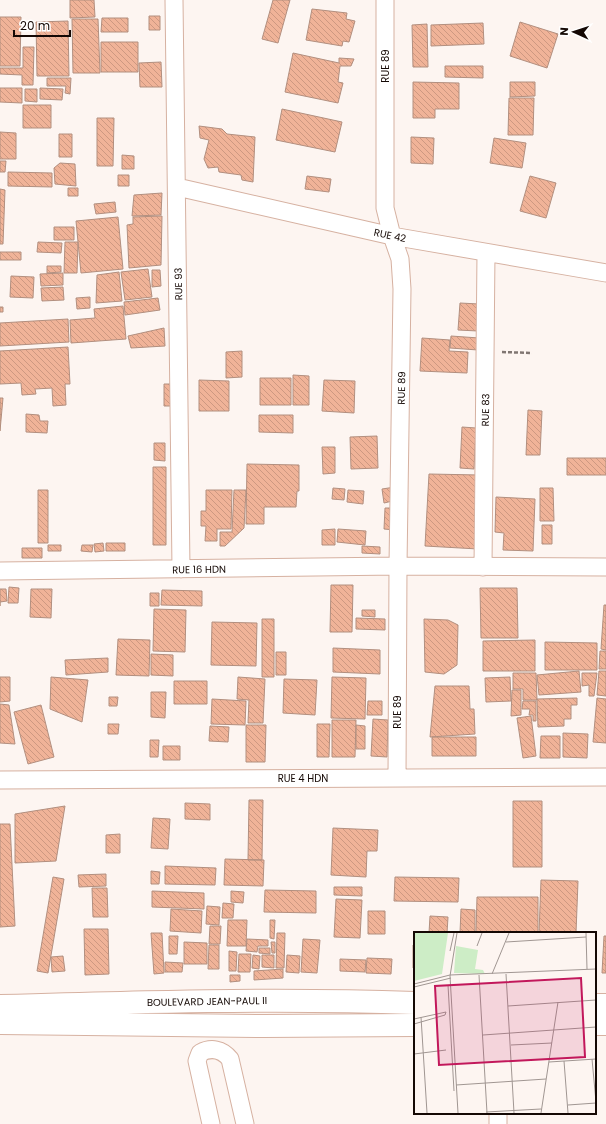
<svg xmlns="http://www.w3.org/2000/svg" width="606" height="1124" viewBox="0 0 606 1124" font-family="Poppins,sans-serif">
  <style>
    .building { fill: url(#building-back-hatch); stroke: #b28f7f }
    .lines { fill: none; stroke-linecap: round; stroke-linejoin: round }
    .street-casing { stroke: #d6b1a1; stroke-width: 19 }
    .secondary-casing { stroke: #d6b1a1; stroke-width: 24 }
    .path { stroke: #807672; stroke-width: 2.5; stroke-dasharray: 4 2; stroke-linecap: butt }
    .street { stroke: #fff; stroke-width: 17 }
    .secondary { stroke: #fff; stroke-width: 22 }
    .labels { text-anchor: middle; stroke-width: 3; stroke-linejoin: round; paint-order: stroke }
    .street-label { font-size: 10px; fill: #140804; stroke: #fff }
    .inset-road { fill: none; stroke: #a09692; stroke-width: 1 }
    .view { fill: #c2185b; fill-opacity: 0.15; stroke: #c2185b; stroke-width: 2 }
    .inset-edge { fill: none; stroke: #140804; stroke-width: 2 }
  </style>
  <defs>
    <pattern id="building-back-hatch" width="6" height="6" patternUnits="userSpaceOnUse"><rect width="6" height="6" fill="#f0b398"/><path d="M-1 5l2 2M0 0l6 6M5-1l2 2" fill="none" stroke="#cd9881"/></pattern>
  </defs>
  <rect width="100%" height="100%" fill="#fdf5f1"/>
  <path class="building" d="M70,0H94L95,17L70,18Z
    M273,0H290L278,43L262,39Z
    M312,9L347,13L346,19L355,21L349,42L343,41L342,46L306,40Z
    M149,16H160V30H149Z
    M0,17H21L20,66H0Z
    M102,18H128V32H101Z
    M72,19H98L100,73H73Z
    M68,21L69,76H37L36,22Z
    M520,22L558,34L547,68L510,56Z
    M483,23L484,44L431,46V25Z
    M427,24L428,67H413L412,25Z
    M101,42H138V72H101Z
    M23,47H34L33,85H22V75L0,74V68H23Z
    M293,53L339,63V58L354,59L351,66H340L338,82L343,83L338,103L285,92Z
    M161,62L162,87H140L139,63Z
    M445,66H483V78L445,77Z
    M47,78H71L70,94L65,93L66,86H47Z
    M413,82L459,83V109H435V118H413Z
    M510,82H535V96L510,97Z
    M0,88H22V103L0,102Z
    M40,88L63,89L62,100L40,99Z
    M25,89H37V102L25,101Z
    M509,98H534L533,135H508Z
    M23,105H51V128H23Z
    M282,109L342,122L335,152L276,140Z
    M97,118H114L113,166H97Z
    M199,126L222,129L227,134L255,137L253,182L242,180L241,175L219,172L218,167L208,168L204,159L209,140L200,138Z
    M0,132L16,133V159H0Z
    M59,134H72V157H59Z
    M411,137L434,138L433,164L411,163Z
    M494,138L526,143L522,168L490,163Z
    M122,155L134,156V169H122Z
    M0,161H6L5,172H0Z
    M60,163L75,164L76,186L55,184L54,168Z
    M8,172L52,173V187L8,186Z
    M118,175H129V186H118Z
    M307,176L331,179L329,192L305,189Z
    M530,176L556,183L546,218L520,211Z
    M68,188H78V196H68Z
    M0,189L5,190L3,244H0Z
    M162,193L161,215L132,216L134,195Z
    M115,202L116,212L96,214L94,204Z
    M162,216L161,265L129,268L127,225L133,224V217Z
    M118,217L123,269L81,273L76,221Z
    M54,227H74V240H54Z
    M38,242L62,243L61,253L37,252Z
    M65,242H78L77,273H64Z
    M0,252H21V260H0Z
    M47,266H61V272L47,273Z
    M148,269L152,297L125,300L121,272Z
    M152,270H160L161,286L152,287Z
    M119,272L122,301L96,303L97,275Z
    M63,273V285L41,286L40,274Z
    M11,276L34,277L33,298L10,297Z
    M63,287L64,300L42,301L41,288Z
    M90,297V308L77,309L76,298Z
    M158,298L160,310L125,315L124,302Z
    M460,303L479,304L478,331L458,330Z
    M123,306L126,339L71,343L70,320L95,318L94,309Z
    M0,307H3V312H0Z
    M68,319L69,342L0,346V323Z
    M164,328L165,346L131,348L128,336Z
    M451,336L479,338L478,350L450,348Z
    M422,338L450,340L449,351L468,352L467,373L420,371Z
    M68,347L70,384H65L66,405L53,406L52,388L35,389L36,394L22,395L21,383L0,384V351Z
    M242,351V377L226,378V352Z
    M293,375L309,376V405H293Z
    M260,378H291V405H260Z
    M199,380L229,381V411H199Z
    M324,380L355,381L354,413L322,411Z
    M164,384H171V406H164Z
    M0,398H3L0,431Z
    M528,410L542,411L540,455H526Z
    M26,414L39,415L40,421H48L47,433L26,432Z
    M259,415H293V433L259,432Z
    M462,427L476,428L474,469L460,468Z
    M377,436L378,468L351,469L350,437Z
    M154,443H165V461L154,460Z
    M322,447H335V473L323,474Z
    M567,458H606V475H567Z
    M247,464L299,465V491H297L296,507H264V524H246Z
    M153,467H166V545H153Z
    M429,474L479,475L478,549L425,546Z
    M395,487L397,500L384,503L382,489Z
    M333,488L345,489L344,500L332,499Z
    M540,488H553L554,521H540Z
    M38,490H48V543H38Z
    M206,490H232L231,529H217V541H205L206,526H201V511H206Z
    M234,490H246L244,528L225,546H220V532H232Z
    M348,490L364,491L363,504L347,502Z
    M496,497L535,499L533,551L503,550L504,533L495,532Z
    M385,508H396L395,530L384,529Z
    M542,525H552V544H542Z
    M335,529V545H322V530Z
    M338,529L366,531L365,545L337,542Z
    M103,543L104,551L95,552L94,544Z
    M106,543H125V551H106Z
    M48,545H61V551H48Z
    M82,545H93L92,552L81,551Z
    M362,546L380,547V554L362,553Z
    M22,548H42V558H22Z
    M331,585H353L352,632H330Z
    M9,587L19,588L18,603H8Z
    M480,588H517L518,638H481Z
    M0,589H6L7,601L0,602V606Z
    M31,589H52L51,618L30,617Z
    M162,590L202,591V606L161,605Z
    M150,593H159V606H150Z
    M604,605H606V650L601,649Z
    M154,609L186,610L185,652L153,651Z
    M362,610H375V617L362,616Z
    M356,618L385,619V630L356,629Z
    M262,619H274V677H262Z
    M424,619L448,620L458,625L457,665L444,674L425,672Z
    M212,622L257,623L256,666L211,665Z
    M118,639L150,640L149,676L116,675Z
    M535,640V671H483V641Z
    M545,642L597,643V670H545Z
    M333,648L380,650V674L333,672Z
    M600,651H606V669H599Z
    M276,652H286V675H276Z
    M151,654L173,655V676L151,675Z
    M108,658V672L66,675L65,660Z
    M579,671L581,692L539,695L537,675Z
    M599,671H606V696L597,695Z
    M513,673H536L537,700H523V689H513Z
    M582,673H597L594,696H589V685L582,686Z
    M0,677H10V701L0,702Z
    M51,677L88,680L82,722L50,709Z
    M238,677L265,679L263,723H248L249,700L237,699Z
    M332,677L366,678L365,719L331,718Z
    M510,677L511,701L486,702L485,678Z
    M284,679L317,680L315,715L283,713Z
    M174,681H207V704H174Z
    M435,686H469L470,709H474L475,734L430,737Z
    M512,690H521V715L511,716Z
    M151,692H166L165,718L151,717Z
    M109,697H118L117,706H109Z
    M577,698V705H571V719H564V726L538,727L537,699Z
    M597,698L606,699V743L593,742Z
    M212,699L246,701L245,725L211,724Z
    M368,701H382V715H367Z
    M523,701H536V721H533V715H529L530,709H522Z
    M0,704L9,705L15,744L0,743Z
    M41,705L54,757L28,764L14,712Z
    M531,716L536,756L523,758L517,718Z
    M373,719L388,720L387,757L371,756Z
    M332,720H356L355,757H332Z
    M108,724H119L118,734H108Z
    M317,724H330L329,757H317Z
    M246,725H266L265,762H246Z
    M356,725L365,726V749H356Z
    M210,726L229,727L228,742L209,741Z
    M563,733L588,734L587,758L563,757Z
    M541,736H560V758H540Z
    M432,737H476V756H432Z
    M150,740H159L158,757H150Z
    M163,746H180V760H163Z
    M249,800H263L262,860H248Z
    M513,801H542V867H513Z
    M185,803L210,804V820L185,819Z
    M65,806L56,861L15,863V814Z
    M153,818L170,819L168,849L151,848Z
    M0,824H10L15,926L0,927Z
    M333,828L378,830L377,851H367L366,877L331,875Z
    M120,834V853H106V835Z
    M225,859L264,860L263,886L224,885Z
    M165,866L216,868L215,885L165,884Z
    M151,871L160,872L159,884H151Z
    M106,874V886L79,887L78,875Z
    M53,877L64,879L48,973L37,971Z
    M395,877L459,878L458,902L394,901Z
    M541,880L578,881L576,933H539Z
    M334,887H362V896L334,895Z
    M92,888H107L108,917H93Z
    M265,890L316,891V913L264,912Z
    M152,891L204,893V909L152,907Z
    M231,891L244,892L243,903L231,902Z
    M477,897H538V933H476Z
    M336,899L362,900L360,938L334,937Z
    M223,903L234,904L233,918H222Z
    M207,906L220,907L219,925L206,924Z
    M171,909L202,911L201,933L170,931Z
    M461,909L475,910V933H460Z
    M368,911H385V934H368Z
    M430,916L448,917L447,933H429Z
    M228,920H247L246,946H227Z
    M270,920H275L274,939L270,938Z
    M210,926H221L220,944H209Z
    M84,929H108L109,974L85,975Z
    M151,933H162L164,973L154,974Z
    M277,933H285L284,968H276Z
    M169,936H178L177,954H169Z
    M604,936H606V973H602Z
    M247,939L268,940V946H258L257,952L246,951Z
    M303,939L320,940L317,973L301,972Z
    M184,942L207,943V964H184Z
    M271,942H275V953H272Z
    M209,945H219V969H208Z
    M413,945H415V968H413Z
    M259,948H270V954L259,953Z
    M229,951L237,952L236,971H229Z
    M239,954H251L250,972H238Z
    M253,955L260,956L259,969L252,968Z
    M262,955H274V968L262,967Z
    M287,955L300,956L299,973L286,972Z
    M63,956L65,971L52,972L51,957Z
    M367,958L392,959L391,974L366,973Z
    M340,959L366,960L365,972L340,971Z
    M165,962L183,963L182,972H165Z
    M283,969V978L254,980V971Z
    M230,975H240V981L230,982Z"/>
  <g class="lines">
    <defs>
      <path id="street" d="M174,0L181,569
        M385,0V208L392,236L400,259L402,289L398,566L397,778
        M177,187L392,236L606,273
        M483,567L486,253
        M0,571L398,566L606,567
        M0,780L606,777
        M498,1113V1124
        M211,1124L197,1061L200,1053C211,1047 222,1049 230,1059L245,1124"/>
      <path id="secondary" d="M595,1005H606
        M0,1006C138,1002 277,998 415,1003
        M0,1023L264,1026L415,1025
        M595,1024H606"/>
    </defs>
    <use href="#street" class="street-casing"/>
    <use href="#secondary" class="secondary-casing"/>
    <path class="path" d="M502,352L532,353"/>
    <use href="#street" class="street"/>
    <use href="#secondary" class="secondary"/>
  </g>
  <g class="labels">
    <g class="street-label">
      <text transform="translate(385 66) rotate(-90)" y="4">RUE 89</text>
      <text transform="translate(390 235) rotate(12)" y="4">RUE 42</text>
      <text transform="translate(178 284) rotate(-91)" y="4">RUE 93</text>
      <text transform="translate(401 388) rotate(-89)" y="4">RUE 89</text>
      <text transform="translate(485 410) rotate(-89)" y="4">RUE 83</text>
      <text transform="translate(199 569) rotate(-1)" y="4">RUE 16 HDN</text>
      <text transform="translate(397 712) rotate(-90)" y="4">RUE 89</text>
      <text x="303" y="782">RUE 4 HDN</text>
      <text transform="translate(207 1001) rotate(-1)" y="4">BOULEVARD JEAN-PAUL II</text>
    </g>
  </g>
  <g transform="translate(414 932)">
    <rect width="182" height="182" fill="#fdf5f1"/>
    <path d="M0,1H34L28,42L0,49ZM42,14L64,18L61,37L69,38L71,42L40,41Z" fill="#cdedc6"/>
    <path class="inset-road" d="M43,1L36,44L44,181M172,1L173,37M92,10L172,5M63,14L68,1M36,19L40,1M78,42L95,1M92,42L100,181M65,43L73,181M0,52L36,43L182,37M34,53L40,159M0,55L37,46M94,74L182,68M7,85L13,181M0,87L32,80L31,83L0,92M69,103L182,95M97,113L138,111M0,122L32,118M178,127L182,170M150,129L154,181M135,130L182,127M42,153L132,147M154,173L182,171M72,180L127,177M127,181L144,70"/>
    <path class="view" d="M167,46L171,125L25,133L21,54Z"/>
    <rect width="182" height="182" class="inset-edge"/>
  </g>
  <g transform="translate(574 32) rotate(273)" stroke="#ffffff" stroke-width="3" paint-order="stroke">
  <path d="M0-3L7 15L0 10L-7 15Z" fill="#140804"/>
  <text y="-6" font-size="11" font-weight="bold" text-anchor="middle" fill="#140804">N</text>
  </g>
  <path d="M14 30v6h56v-6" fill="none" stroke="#140804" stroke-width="2"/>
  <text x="20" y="30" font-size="12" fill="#140804" stroke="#ffffff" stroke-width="3" paint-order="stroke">20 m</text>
</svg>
